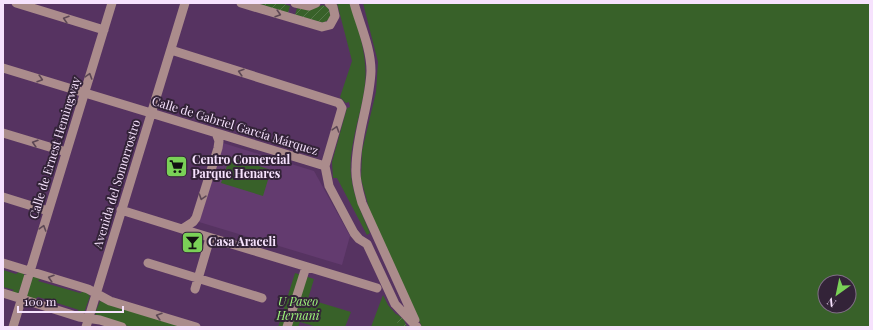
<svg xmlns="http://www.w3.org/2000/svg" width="873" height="330" viewBox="0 0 873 330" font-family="'Playfair Display',serif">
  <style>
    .built { fill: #633b6f }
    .green { fill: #386129; fill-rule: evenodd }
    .garden { fill: url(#garden-furrows) }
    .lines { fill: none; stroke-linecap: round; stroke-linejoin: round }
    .minor { stroke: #ab8c8c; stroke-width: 9 }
    .oneway { stroke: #5d4855 }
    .labels { text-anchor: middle; stroke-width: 4; stroke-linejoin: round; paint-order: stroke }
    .street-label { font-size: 12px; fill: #f6e2fd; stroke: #332338 }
    .poi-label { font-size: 12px; font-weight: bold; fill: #f6e2fd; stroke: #332338; text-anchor: start }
    .park-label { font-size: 12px; font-style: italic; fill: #9ff87c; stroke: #332338 }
  </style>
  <defs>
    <pattern id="garden-furrows" width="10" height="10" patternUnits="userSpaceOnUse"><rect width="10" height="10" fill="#386129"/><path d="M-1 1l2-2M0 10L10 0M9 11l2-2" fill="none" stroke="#557749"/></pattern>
  </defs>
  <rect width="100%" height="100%" fill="#563361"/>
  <path class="built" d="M223,143L314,171L350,236L342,265L199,222Z"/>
  <path class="green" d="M337,3H351C358,29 368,56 365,84C362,114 348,145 351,175C353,196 362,214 370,233L367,235L337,178H333L332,162L347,108L350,107L349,102L346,103L340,97L352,61Z
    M363,3H870V327H422L370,212L361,179L362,151L376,92L378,62ZM825,282H849V306H825Z
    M230,157L271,170L263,196L221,183Z
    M3,270L16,274L21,270L25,276L18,294L9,293L14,290L3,287Z
    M295,273L314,279L308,299L351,312L345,327H317L300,322L298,327H278Z
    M33,276L43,277L38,281L80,293L85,291L90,296L84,313H74L79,310L38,297L32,301L26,297Z
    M383,295L388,305L407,327H371Z
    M100,301L188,327H131L96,315L95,313Z"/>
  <path class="garden" d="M256,3H281L290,6L288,13Z
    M323,5L328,8L331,16L328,20L323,23L295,15L297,8L308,10Z
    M397,314L404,320L407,327H400L394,317Z"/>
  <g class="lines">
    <path class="minor" d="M16,3L104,30
      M241,3L322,27L330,25L335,16L333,7L329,3
      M295,3L309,6L316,3
      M354,3C360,25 371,48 371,71C370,103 356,135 356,168C355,180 359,192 362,203L415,320
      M171,50L339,103L342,108L340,115L325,166
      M3,68L325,166L329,186L354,233L359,239L367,244L395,304L417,327
      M3,133L66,152
      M3,197L48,211
      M121,210L182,229L193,222L196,218L218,148L219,141L216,133
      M182,229L377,288
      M3,263L88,289L110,301L196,327
      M148,263L262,298
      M195,289L210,238
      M3,293L79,317L100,320L122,327
      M13,327L112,3
      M86,327L185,3
      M287,327L306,267"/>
  </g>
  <defs><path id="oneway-chevron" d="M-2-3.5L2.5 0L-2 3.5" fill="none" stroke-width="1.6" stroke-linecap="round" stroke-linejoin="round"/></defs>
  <g class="oneway">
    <use href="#oneway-chevron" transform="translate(278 14) rotate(17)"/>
    <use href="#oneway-chevron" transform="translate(66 19) rotate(-163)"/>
    <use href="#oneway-chevron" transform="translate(241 72) rotate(-163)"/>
    <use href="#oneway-chevron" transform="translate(89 76) rotate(-73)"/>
    <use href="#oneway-chevron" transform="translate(40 79) rotate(17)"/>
    <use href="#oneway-chevron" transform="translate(336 129) rotate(-73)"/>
    <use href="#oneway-chevron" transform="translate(35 143) rotate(-163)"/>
    <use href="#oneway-chevron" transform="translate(202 197) rotate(108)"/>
    <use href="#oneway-chevron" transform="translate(43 228) rotate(-73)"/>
    <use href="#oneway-chevron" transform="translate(51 278) rotate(-162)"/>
    <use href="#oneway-chevron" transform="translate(159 316) rotate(-163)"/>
  </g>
  <defs>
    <symbol id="supermarket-square" viewBox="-11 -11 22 22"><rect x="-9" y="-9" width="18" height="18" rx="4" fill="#7ad157" stroke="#332338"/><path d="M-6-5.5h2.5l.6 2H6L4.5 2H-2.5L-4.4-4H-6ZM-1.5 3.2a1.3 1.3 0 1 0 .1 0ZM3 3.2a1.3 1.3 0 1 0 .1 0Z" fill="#111"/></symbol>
    <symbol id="bar-square" viewBox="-11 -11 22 22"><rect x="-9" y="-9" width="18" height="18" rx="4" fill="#7ad157" stroke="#332338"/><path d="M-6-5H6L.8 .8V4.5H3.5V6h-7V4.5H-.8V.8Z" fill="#111"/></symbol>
  </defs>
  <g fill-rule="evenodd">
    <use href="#supermarket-square" x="164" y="154" width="25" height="25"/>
    <use href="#bar-square" x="180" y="230" width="25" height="25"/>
  </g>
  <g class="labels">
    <g class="street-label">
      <text transform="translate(235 126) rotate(17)" y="4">Calle de Gabriel García Márquez</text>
      <text transform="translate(55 148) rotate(-73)" y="4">Calle de Ernest Hemingway</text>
      <text transform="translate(117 184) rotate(-73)" y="4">Avenida del Somorrostro</text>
    </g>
    <g class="poi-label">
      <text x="192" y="164">Centro Comercial<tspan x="192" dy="14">Parque Henares</tspan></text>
      <text x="208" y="246">Casa Araceli</text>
    </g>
    <g class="park-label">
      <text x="298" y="306">U Paseo<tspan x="298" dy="14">Hernani</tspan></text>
    </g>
  </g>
  <rect width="873" height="330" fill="none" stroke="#f6e2fd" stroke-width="8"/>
  <g transform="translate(837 294) rotate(213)"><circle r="19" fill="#332338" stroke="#816f87"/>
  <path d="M0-3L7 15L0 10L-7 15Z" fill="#7ad157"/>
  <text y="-6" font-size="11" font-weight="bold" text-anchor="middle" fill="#f6e2fd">N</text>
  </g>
  <path d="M18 306v6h105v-6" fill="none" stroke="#f6e2fd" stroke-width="2"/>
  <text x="24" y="306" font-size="12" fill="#f6e2fd" stroke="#332338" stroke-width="3" paint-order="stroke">100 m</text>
</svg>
